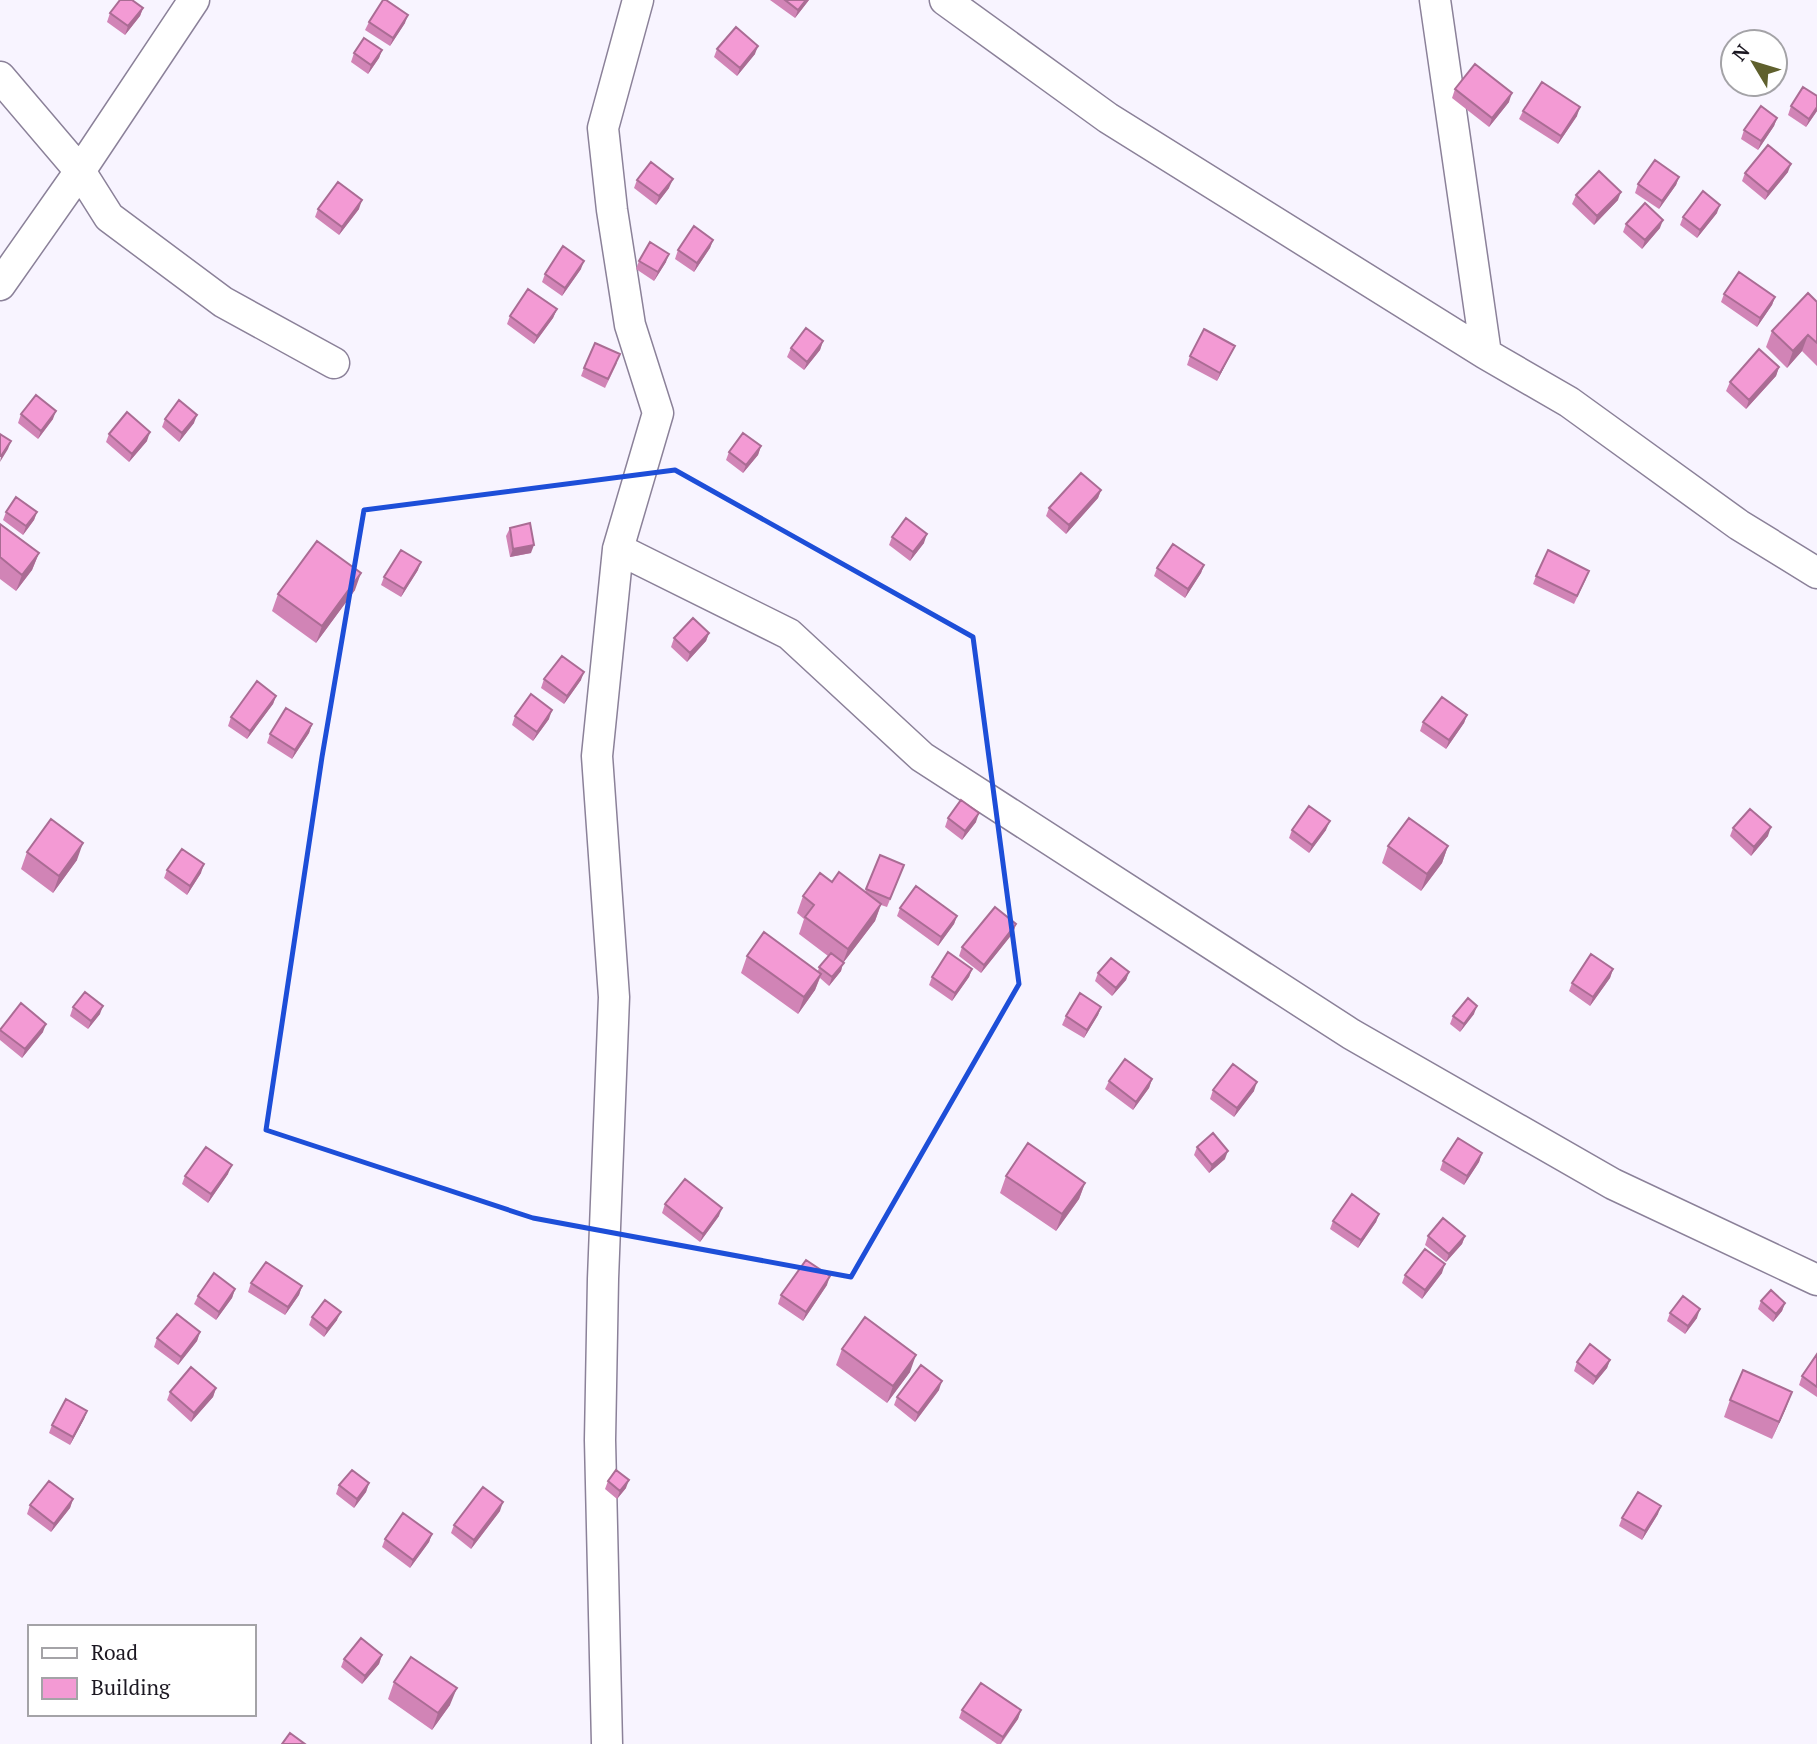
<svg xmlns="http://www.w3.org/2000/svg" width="1817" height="1744" viewBox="0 0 1817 1744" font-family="'PT Serif',serif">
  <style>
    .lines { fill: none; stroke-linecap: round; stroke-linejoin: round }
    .minor-casing { stroke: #8b8199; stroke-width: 33 }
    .minor { stroke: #fff; stroke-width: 30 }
    .wall { fill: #d184b6 }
    .shaded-wall { fill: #aa6c94 }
    .building { fill: #f39ad4; stroke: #aa6c94; stroke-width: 2 }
    .marked { fill: none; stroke: #1d4ed8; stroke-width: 5; stroke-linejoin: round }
  </style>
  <rect width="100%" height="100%" fill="#f8f4ff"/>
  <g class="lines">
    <defs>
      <path id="minor" d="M945,0L1108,118L1486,354
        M1435,0L1486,354L1569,402L1739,525L1817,573
        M0,77L80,171L109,217L223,302L334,363
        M0,285L80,171L194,0
        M618,549L789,634L922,757L1351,1034L1613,1184L1817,1280
        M607,1744L600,1440L603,1279L614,997L597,756L618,549L658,413L630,325L612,210L603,128L638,0"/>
    </defs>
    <use href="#minor" class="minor-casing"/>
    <use href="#minor" class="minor"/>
  </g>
  <path class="wall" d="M770,0H809L795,18Z
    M143,8L140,16L125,35L107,22L110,13Z
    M369,22L405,23L390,46L365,30Z
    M717,49L755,54L737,76L714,57Z
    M382,50L379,58L368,74L351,62L354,53Z
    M1455,89L1509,102L1489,127L1452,98Z
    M1817,96V111L1806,127L1788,115L1791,106Z
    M1523,111L1577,116L1558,144L1519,119Z
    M1777,118L1774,126L1758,150L1741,139L1744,130Z
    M1788,172L1765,200L1742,181L1745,173Z
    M1679,177L1676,185L1659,209L1635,193L1638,184Z
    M637,180L669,188L656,205L634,188Z
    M1576,195L1618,200L1594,225L1572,204Z
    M318,209H359L339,235L315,217Z
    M1717,213L1697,238L1680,225L1683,217Z
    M1626,224L1660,228L1642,249L1623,232Z
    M713,240L710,248L694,272L675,259L678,250Z
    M639,261L666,262L654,281L636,269Z
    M581,269L562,296L542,282L545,274Z
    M1724,294L1775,297L1772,305L1757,327L1721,302Z
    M1817,302V366L1802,351L1787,368L1766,347L1772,331Z
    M557,309L553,318L534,344L507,324L510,316Z
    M823,341L820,350L804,370L787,357L791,348Z
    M1231,354L1217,381L1187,365L1190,356Z
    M617,363L605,388L581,376L584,368Z
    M1779,367L1776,376L1746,409L1726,391L1730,382Z
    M21,414L53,419L38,439L18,423Z
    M165,419L194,423L179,442L162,427Z
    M109,434L147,441L129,462L106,442Z
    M761,446L758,455L743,473L726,460L729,452Z
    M1101,490L1098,498L1066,534L1046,516L1049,508Z
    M6,512H37L34,520L23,535L3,520Z
    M0,524L39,553L32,570L16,591L0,579Z
    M510,528L531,553L510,557L506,536Z
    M892,537L924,543L910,561L889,545Z
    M1204,565L1201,573L1185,598L1154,576L1157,568Z
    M418,570L401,597L381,585L384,577Z
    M1536,576L1586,579L1574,604L1533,584Z
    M355,590L316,643L272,611L278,594Z
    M709,633L706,641L687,662L671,647L674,638Z
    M544,679L581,680L564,704L541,688Z
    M276,696L273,704L247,739L228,726L231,717Z
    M1467,715L1464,723L1446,749L1420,731L1423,722Z
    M515,716L549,719L533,741L512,725Z
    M312,724L309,733L292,759L267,743L270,734Z
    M948,818L976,822L962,840L945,827Z
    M1733,828L1768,836L1751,856L1730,836Z
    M1292,830H1326L1309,853L1289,838Z
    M1388,846H1448L1442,863L1421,891L1382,863Z
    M27,852L77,860L53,893L21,869Z
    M880,855L904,865L887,907L881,905L875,921L843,963L841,971L829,986L820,978L815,990L798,1014L741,973L747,956L818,971L819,967L828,956L799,934L804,919L797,913L803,896L832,882L865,892Z
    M167,870L201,873L187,895L164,878Z
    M900,908L957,916L954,924L938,946L897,916Z
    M1016,924L1013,933L981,973L959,956L962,947Z
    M972,969L969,977L952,1001L929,985L932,977Z
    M1613,969L1610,978L1590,1006L1569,991L1572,983Z
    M1129,972L1126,980L1112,996L1095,981L1098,973Z
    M73,1007L100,1014L88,1029L70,1016Z
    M1101,1007L1098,1015L1084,1038L1062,1025L1066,1016Z
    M1474,1014L1460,1032L1450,1024L1453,1016Z
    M0,1030L43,1032L22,1058L0,1040Z
    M1152,1079L1149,1088L1133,1110L1105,1089L1109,1081Z
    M1213,1090L1254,1091L1234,1117L1210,1099Z
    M1197,1147L1225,1159L1209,1173L1194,1155Z
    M1482,1153L1479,1162L1464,1185L1440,1170L1443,1161Z
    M228,1174L208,1203L182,1184L185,1176Z
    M1006,1176L1085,1183L1079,1199L1056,1231L1000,1193Z
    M665,1204L719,1216L700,1242L662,1213Z
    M1379,1214L1376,1222L1358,1248L1330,1229L1333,1221Z
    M1428,1236H1465L1462,1244L1446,1262L1425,1245Z
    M1442,1273L1422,1299L1402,1283L1405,1275Z
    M251,1283L302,1286L299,1295L285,1315L248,1292Z
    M827,1285L803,1321L778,1304L781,1295Z
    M235,1289L232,1298L216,1320L194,1304L198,1296Z
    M1761,1301L1785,1303L1782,1311L1773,1322L1758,1309Z
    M1670,1313L1697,1318L1685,1334L1667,1321Z
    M312,1317L337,1320L324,1337L309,1325Z
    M200,1332L197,1341L178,1365L154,1347L157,1338Z
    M842,1349L910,1372L887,1403L836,1365Z
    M1817,1354V1397L1799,1385L1802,1376Z
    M1610,1360L1607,1368L1593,1385L1574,1371L1577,1362Z
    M216,1388L213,1397L191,1422L167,1400L170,1392Z
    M939,1390L915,1422L894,1405L897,1397Z
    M1730,1400L1786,1408L1772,1439L1724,1417Z
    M87,1411L84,1419L70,1445L49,1433L52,1425Z
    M608,1481L626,1488L617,1499L605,1489Z
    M369,1483L366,1492L354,1508L336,1494L339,1485Z
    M73,1499L70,1508L51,1532L27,1514L30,1505Z
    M500,1511L471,1549L451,1533L454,1525Z
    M1658,1514L1642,1540L1619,1526L1622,1518Z
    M432,1534L429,1542L410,1568L382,1547L385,1539Z
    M382,1655L379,1664L362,1684L341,1667L344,1659Z
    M394,1682L450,1705L432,1730L388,1699Z
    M962,1710H1021L1018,1719L1001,1744H997L959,1718Z"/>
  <path class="shaded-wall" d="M806,0H809L795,18L798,10Z
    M143,8L140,16L125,35L128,26Z
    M408,15L405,23L390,46L393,38Z
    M758,46L755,54L737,76L740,68Z
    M382,50L379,58L368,74L371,65Z
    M1512,93L1509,102L1489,127L1492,118Z
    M1580,107L1577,116L1558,144L1561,136Z
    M1817,107V111L1806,127L1809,119Z
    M1777,118L1774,126L1758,150L1761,141Z
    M1791,164L1788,172L1765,200L1768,192Z
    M1679,177L1676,185L1659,209L1662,201Z
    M673,179L669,188L656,205L659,196Z
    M1621,192L1618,200L1594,225L1597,216Z
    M362,200L359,209L339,235L342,227Z
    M1720,205L1717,213L1697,238L1700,230Z
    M1663,220L1660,228L1642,249L1645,240Z
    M713,240L710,248L694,272L697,263Z
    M669,254L666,262L654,281L658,272Z
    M584,261L581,269L562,296L565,288Z
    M1775,297L1772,305L1757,327L1760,318Z
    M557,309L553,318L534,344L537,336Z
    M1808,335L1802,351L1787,368L1793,351Z
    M823,341L820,350L804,370L807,362Z
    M1235,346L1231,354L1217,381L1220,373Z
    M1779,367L1776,376L1746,409L1749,400Z
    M56,411L53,419L38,439L41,431Z
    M197,415L194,423L179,442L182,433Z
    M150,432L147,441L129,462L132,454Z
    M11,441L8,449L0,462L1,456Z
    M761,446L758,455L743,473L746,465Z
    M1101,490L1098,498L1066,534L1069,525Z
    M37,512L34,520L23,535L26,526Z
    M927,534L924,543L910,561L913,552Z
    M534,545L531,553L510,557L513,549Z
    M39,553L32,570L16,591L22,575Z
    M421,562L418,570L401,597L404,589Z
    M1204,565L1201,573L1185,598L1188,589Z
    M361,573L355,590L316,643L322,626Z
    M709,633L706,641L687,662L690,653Z
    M584,672L581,680L564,704L567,696Z
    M276,696L273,704L247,739L250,731Z
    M552,710L549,719L533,741L537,732Z
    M1467,715L1464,723L1446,749L1449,740Z
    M312,724L309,733L292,759L295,750Z
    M979,813L976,822L962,840L965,831Z
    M1330,821L1326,830L1309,853L1312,845Z
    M1771,827L1768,836L1751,856L1754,847Z
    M83,843L77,860L53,893L59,876Z
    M1448,846L1442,863L1421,891L1427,874Z
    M204,864L201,873L187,895L190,886Z
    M881,904L875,921L843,963L841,971L829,986L832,977L842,965L848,949Z
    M957,916L954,924L938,946L941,937Z
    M1016,924L1013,933L981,973L984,965Z
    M972,969L969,977L952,1001L955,993Z
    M1613,969L1610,978L1590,1006L1593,997Z
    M1129,972L1126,980L1112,996L1116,988Z
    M821,974L815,990L798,1014L804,997Z
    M103,1006L100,1014L88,1029L91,1021Z
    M1477,1006L1474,1014L1460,1032L1464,1024Z
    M1101,1007L1098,1015L1084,1038L1087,1030Z
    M46,1024L43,1032L22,1058L25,1049Z
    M1152,1079L1149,1088L1133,1110L1136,1102Z
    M1257,1082L1254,1091L1234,1117L1237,1108Z
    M1228,1151L1225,1159L1209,1173L1212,1165Z
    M1482,1153L1479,1162L1464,1185L1467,1176Z
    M232,1165L228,1174L208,1203L211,1194Z
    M1085,1183L1079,1199L1056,1231L1062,1214Z
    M722,1208L719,1216L700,1242L703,1234Z
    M1379,1214L1376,1222L1358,1248L1361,1240Z
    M1465,1236L1462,1244L1446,1262L1449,1254Z
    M1445,1264L1442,1273L1422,1299L1425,1290Z
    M830,1276L827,1285L803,1321L806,1312Z
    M302,1286L299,1295L285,1315L288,1307Z
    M235,1289L232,1298L216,1320L219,1312Z
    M1785,1303L1782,1311L1773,1322L1776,1314Z
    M1700,1309L1697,1318L1685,1334L1688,1326Z
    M341,1312L337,1320L324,1337L327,1329Z
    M200,1332L197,1341L178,1365L181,1357Z
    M916,1355L910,1372L887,1403L893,1386Z
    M1610,1360L1607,1368L1593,1385L1596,1377Z
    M942,1381L939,1390L915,1422L918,1413Z
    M216,1388L213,1397L191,1422L194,1413Z
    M1792,1392L1786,1408L1772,1439L1779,1422Z
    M87,1411L84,1419L70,1445L73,1437Z
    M629,1480L626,1488L617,1499L620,1491Z
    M369,1483L366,1492L354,1508L357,1499Z
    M73,1499L70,1508L51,1532L54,1524Z
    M503,1502L500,1511L471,1549L474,1540Z
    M1661,1506L1658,1514L1642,1540L1645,1531Z
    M432,1534L429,1542L410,1568L413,1560Z
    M382,1655L379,1664L362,1684L365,1676Z
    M457,1688L450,1705L432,1730L438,1713Z
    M1021,1710L1018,1719L1000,1744L1003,1737Z"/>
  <path class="building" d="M120,0H132L143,8L128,26L110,13Z
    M383,0H386L408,15L393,38L369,22Z
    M785,0H806L798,10Z
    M736,27L758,46L740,68L717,49Z
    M364,38L382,50L371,65L354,53Z
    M1475,64L1512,93L1492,118L1455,89Z
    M1542,82L1580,107L1561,136L1523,111Z
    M1803,87L1817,96V107L1809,119L1791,106Z
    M1761,106L1777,118L1761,141L1744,130Z
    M1768,145L1791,164L1768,192L1745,173Z
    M1655,160L1679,177L1662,201L1638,184Z
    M651,162L673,179L659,196L637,180Z
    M1599,171L1621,192L1597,216L1576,195Z
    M338,182L362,200L342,227L318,209Z
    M1703,191L1720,205L1700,230L1683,217Z
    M1645,203L1663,220L1645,240L1626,224Z
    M694,226L713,240L697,263L678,250Z
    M650,242L669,254L658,272L639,261Z
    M563,246L584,261L565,288L545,274Z
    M1739,272L1775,297L1760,318L1724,294Z
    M528,289L557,309L537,336L510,316Z
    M1808,293L1817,302V343L1808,335L1793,351L1772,331Z
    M806,328L823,341L807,362L791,348Z
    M1204,329L1235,346L1220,373L1190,356Z
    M595,343L620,354L608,379L584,368Z
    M1759,349L1779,367L1749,400L1730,382Z
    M36,395L56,411L41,431L21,414Z
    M179,400L197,415L182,433L165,419Z
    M127,412L150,432L132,454L109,434Z
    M743,433L761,446L746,465L729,452Z
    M0,434L11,441L1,456H0Z
    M1081,473L1101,490L1069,525L1049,508Z
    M16,497L37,512L26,526L6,512Z
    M906,518L927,534L913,552L892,537Z
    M530,523L534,545L513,549L510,528Z
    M0,524L39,553L22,575L0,557Z
    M317,541L361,573L322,626L278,594Z
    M1173,544L1204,565L1188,589L1157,568Z
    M401,550L421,562L404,589L384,577Z
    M1548,550L1589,571L1577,596L1536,576Z
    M693,618L709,633L690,653L674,638Z
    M562,656L584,672L567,696L544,679Z
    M257,681L276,696L250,731L231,717Z
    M531,694L552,710L537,732L515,716Z
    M1442,697L1467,715L1449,740L1423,722Z
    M286,708L312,724L295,750L270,734Z
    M961,800L979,813L965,831L948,818Z
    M1309,806L1330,821L1312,845L1292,830Z
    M1750,809L1771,827L1754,847L1733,828Z
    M1409,818L1448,846L1427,874L1388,846Z
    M51,819L83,843L59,876L27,852Z
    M182,849L204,864L190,886L167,870Z
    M880,855L904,865L890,899L866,889Z
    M839,872L881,904L848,949L805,917L814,905L803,896L820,873L832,882Z
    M916,886L957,916L941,937L900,908Z
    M995,907L1016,924L984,965L962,947Z
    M764,932L821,974L804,997L747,956Z
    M948,952L972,969L955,993L932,977Z
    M831,953L844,963L832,977L819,967Z
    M1591,954L1613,969L1593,997L1572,983Z
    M1111,958L1129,972L1116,988L1098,973Z
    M85,992L103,1006L91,1021L73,1007Z
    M1080,993L1101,1007L1087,1030L1066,1016Z
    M1468,998L1477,1006L1464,1024L1453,1016Z
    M21,1003L46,1024L25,1049L0,1030Z
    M1125,1059L1152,1079L1136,1102L1109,1081Z
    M1233,1064L1257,1082L1237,1108L1213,1090Z
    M1213,1133L1228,1151L1212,1165L1197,1147Z
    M1458,1138L1482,1153L1467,1176L1443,1161Z
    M1028,1143L1085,1183L1062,1214L1006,1176Z
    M206,1147L232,1165L211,1194L185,1176Z
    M685,1179L722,1208L703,1234L665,1204Z
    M1352,1194L1379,1214L1361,1240L1333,1221Z
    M1443,1218L1465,1236L1449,1254L1428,1236Z
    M1425,1249L1445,1264L1425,1290L1405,1275Z
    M806,1260L830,1276L806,1312L781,1295Z
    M266,1262L302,1286L288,1307L251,1283Z
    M214,1273L235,1289L219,1312L198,1296Z
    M1771,1290L1785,1303L1776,1314L1761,1301Z
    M1683,1296L1700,1309L1688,1326L1670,1313Z
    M325,1300L341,1312L327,1329L312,1317Z
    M177,1314L200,1332L181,1357L157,1338Z
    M865,1317L916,1355L893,1386L842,1349Z
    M1590,1344L1610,1360L1596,1377L1577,1362Z
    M1817,1354V1387L1802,1376Z
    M921,1365L942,1381L918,1413L897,1397Z
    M191,1367L216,1388L194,1413L170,1392Z
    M1743,1370L1792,1392L1779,1422L1730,1400Z
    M66,1399L87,1411L73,1437L52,1425Z
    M352,1470L369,1483L357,1499L339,1485Z
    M616,1470L629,1480L620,1491L608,1481Z
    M49,1481L73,1499L54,1524L30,1505Z
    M483,1487L503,1502L474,1540L454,1525Z
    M1638,1492L1661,1506L1645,1531L1622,1518Z
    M403,1513L432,1534L413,1560L385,1539Z
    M361,1638L382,1655L365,1676L344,1659Z
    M411,1657L457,1688L438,1713L394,1682Z
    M981,1683L1021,1710L1003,1737L962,1710Z
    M290,1733L305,1744H282Z"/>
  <path class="marked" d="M675,470L973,637L1019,984L851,1277L533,1218L266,1130L322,757L364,510Z"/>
  <rect x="28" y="1625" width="228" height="91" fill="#ffffff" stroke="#a4a3a7" stroke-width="2"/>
  <rect x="42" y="1648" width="35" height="10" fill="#ffffff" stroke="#a4a3a7" stroke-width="2"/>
  <text x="91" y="1660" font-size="21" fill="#1c1822">Road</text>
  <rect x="42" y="1678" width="35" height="21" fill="#f39ad4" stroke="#a4a3a7" stroke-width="2"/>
  <text x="91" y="1695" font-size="21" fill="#1c1822">Building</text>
  <g transform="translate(1754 63) rotate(308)"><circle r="33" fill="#ffffff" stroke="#a4a3a7" stroke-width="2"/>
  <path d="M0-5L12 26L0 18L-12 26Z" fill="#5f602d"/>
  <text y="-10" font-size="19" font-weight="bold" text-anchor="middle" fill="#1c1822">N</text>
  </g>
</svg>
